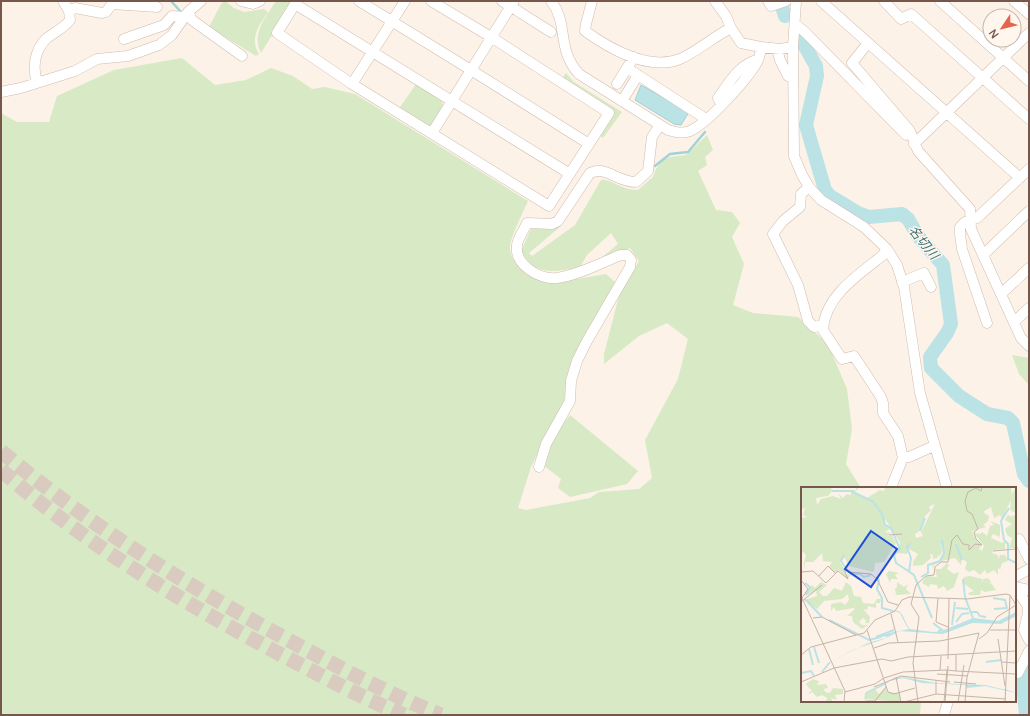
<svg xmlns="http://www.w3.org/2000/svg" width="1030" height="716" viewBox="0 0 1030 716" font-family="Manrope,'Noto Sans JP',sans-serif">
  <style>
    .green { fill: #d7eac5 }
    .water { fill: #bbe3e6; stroke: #a1d3d7 }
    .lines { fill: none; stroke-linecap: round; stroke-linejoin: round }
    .stream { stroke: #a1d3d7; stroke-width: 2.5 }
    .river { stroke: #bbe3e6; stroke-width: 14 }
    .highway-tunnel { stroke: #dacbc0; stroke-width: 15; stroke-dasharray: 15 8; stroke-linecap: butt }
    .minor-casing { stroke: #d0bbaf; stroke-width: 11 }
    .minor { stroke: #fff; stroke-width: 10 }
    .labels { text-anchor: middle; stroke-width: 3; stroke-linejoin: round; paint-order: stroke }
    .water-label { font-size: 13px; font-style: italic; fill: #3f757a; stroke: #fff6ed }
    .inset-river { fill: none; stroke: #bbe3e6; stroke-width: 2 }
    .inset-road { fill: none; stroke: #c6b4a9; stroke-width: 1 }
    .view { fill: #1d4ed8; fill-opacity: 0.15; stroke: #1d4ed8; stroke-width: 2 }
    .inset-edge { fill: none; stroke: #75574b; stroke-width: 2 }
  </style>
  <rect width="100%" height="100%" fill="#fcf2e7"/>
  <path class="green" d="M225,1L234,8L244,12L264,9L268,12C259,26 249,38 259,54L256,56L209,27L221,4Z
    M276,1H293L261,53C251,33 266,17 276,1Z
    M182,58L215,85L246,80L271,68L293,76L312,89L325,87L355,94L528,201C524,210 510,238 510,247C510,254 513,261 518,266C539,290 579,278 606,274L616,283L568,374L564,401L531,467L518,508L526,510L590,498L599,492L639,489L652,478L645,440L678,379L688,339L667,323L639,336L604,364V354L620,292L639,261L630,248L594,264L618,244L611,233L587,255L580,267C555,272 535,277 521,251L531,229L561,226L529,253L532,256L575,225L601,180C610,178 623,191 638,190L653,177L656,169L662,161L670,157L686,155L707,135L713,150L705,157L707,165L698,171L716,210L732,212L740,223L732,237L744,264L733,305L753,313L798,317L828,344L847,389L852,429L846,464L861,488H802V701H921L920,715H1V113L17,122H49L57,96L114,70Z
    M566,73L574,82L622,112L603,138L599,135L614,111L562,78Z
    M416,84L441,101L443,105L433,124L426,127L398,110Z
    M1012,355L1029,358V385L1019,374Z
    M570,415L638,471L627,484L570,497L558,488L561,479L543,465L551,440Z"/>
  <path class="water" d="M641,85L689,112L681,125L674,124L635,100Z"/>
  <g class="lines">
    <path class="stream" d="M171,1L181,12
      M655,166L670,154L688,152L705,132"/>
    <path class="river" d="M783,1L782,7L785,16
      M802,41L816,66L817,76L806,125L825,190L830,196L858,213L869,217L902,214L908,219L918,236L943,265L951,324L947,333L930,357L931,368L959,396L987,414L1008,418L1013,423L1024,474L1029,481
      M1026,715L1022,674L1029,662"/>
    <path class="highway-tunnel" d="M1,451C91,527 191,588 294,643C342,669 391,695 441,715
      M1,470C84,543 179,600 276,652C318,674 360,697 404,715"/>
    <defs>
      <path id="minor" d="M241,1L253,4L260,1
        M297,1L277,33L352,84L549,206L609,113L491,37L431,1
        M359,1L471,70L589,144
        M502,1L551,32
        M551,1C569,23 556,49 579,74L668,130C675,132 682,134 690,131C708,123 747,80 757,62C760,58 760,52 761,47L741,43L731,28L726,16L715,1
        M592,1L586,24L585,31C610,49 649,71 680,59C698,51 713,37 731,28
        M768,1L771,6L786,1
        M796,1L793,47L794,156L802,175L809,187L821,200L864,227L887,249L897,265L904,287L920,393L947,488
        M821,1L1020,178
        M884,1L901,19L911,14L1029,119
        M940,1L1029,81
        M1014,1L1029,14
        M295,4L570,174
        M69,11L75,8L102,13L106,12L112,4L157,7
        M188,12L192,20L242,56
        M795,24L805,32L906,135
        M124,39L164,25L172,16L185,17
        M868,43L852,63L910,131L918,151L970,209L971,229L1021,338L1029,346
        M761,47L780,49L793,47
        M777,49L780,60L788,76
        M634,57L627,68L706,119
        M37,82C32,67 35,49 47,38C55,32 64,28 70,20L69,11L63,1
        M352,84L405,1
        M617,84L627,68
        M1,92L21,88L75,71L97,59L128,56L159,45L172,35L188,12L201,1
        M622,101L638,75
        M721,104L718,98C728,84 740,63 758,60
        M432,133L514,1
        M914,144L1029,33
        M809,187L801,194L800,207L783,221L773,234L798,285L808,321L814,327L823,325
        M887,249L882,256C859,274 824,297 823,330L842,359L854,356L881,397L883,403V413L898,436L903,458L909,457L934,446
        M983,255L1029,211
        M902,282L924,273L931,287
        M1001,294L1029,268
        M1014,322L1029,308
        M987,323L962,249L960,234V227L965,222L977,218L1029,169
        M539,467L546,444L570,401L571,381L577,361L587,341L630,267L631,260L627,255H621C600,263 579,275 557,278C540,280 514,265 517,245C518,238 524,230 527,223L552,224L558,221L590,173C606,165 616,182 636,182L648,171L652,137L660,125
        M891,488L903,458
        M1019,539L1029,559
        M1015,577L1029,569
        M1015,587L1028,606V613L1024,630L1029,640
        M1015,587L1029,590
        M1018,673L1029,651
        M944,715L948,701"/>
    </defs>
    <use href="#minor" class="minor-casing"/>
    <use href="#minor" class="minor"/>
  </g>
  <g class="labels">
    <g class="water-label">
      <text transform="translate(924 242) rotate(51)" y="5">名切川</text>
    </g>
  </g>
  <g transform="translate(801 487)">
    <rect width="215" height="215" fill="#fcf2e7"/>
    <path d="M0,0H30L31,4L27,9L15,11L16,18L20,12L32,9L40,12L37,6L42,11L46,7L50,8V3H55V0L57,2L53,5L66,11L79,3L83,4L84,0H210L211,7L215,0V26L209,23L210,13L201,32L199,28L193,31L190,20L182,25L188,29L187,34L182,38L185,40L171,44L175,53L181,57L178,62L181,64L183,59L173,46L179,47L181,45L186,49L189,39L193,38L189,34L199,38V50L192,47L190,51L201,56L204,54V62L192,63L191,66L197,68V72L199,68H204L207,74L201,76L199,82L203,85L197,81V88L193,83L186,87L184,83L179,88L173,83L168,85L164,82L166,75L161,72L160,78L154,71L141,74L133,78L132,82L131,78L138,74L143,67L140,55L141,65L138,70L137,68L136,71L132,72V68L129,67L130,71L122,78L112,79V75L117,67L108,62L106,67L97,66L99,55L84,32V39L89,42L84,45L90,46L87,49H91L95,56L83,75L74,76L73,85L48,79L43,70L38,78L40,76L46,88L58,90L49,89L46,92L38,83L34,86L28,80L31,75L22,74L21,66L12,75H4V83L3,76L5,69L3,65L0,67V31L6,30L2,28L4,21L0,22ZM134,17L120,45L122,49L115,51L114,47L120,43L124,29L131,22H128L129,19ZM207,28L213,31L210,29L215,28V61H208L211,51L206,48L204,42L211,37L204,33ZM146,76L148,78L146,82L153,87L158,85L153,100L146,104L143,99L137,102L136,98L129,97L128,100L121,96L125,89L136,90L134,82H140ZM88,84L98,86L94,88L97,92H90L89,96L85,87ZM169,89L181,92V96L182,92L187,91L190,95L187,98L190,96L195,103L184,105L180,103L179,108H168L167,106L173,104L161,95L163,90ZM20,95L26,98L18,105L22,109H26L33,101L41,104L45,95L50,99L53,109L60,110L62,116L73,117L76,112H80L79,116H75V121L67,119L66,123L62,122L69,130L68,136H64L65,133L62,131L58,135L61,138H67L61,142L52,135L51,129H46L54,122L52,121L35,124L33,120L30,124V117L40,115L44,118L48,113L47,107L41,112L23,114L16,122L4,113L16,109L15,104L4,109L11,98L14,101ZM96,95L103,100L107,97L105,102L110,107L95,108L94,102L90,106L96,100ZM12,192L20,195L18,194L16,198L25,197L27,201L23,202L24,205L29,206L32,201L42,202V207L34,208L36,213L30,211L32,215H25L26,211L21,208L16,210L11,205L8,207V205L11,204L5,197ZM84,201L87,205L98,206L100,215L64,212L63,215L64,206L74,202L78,207Z" fill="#d7eac5" fill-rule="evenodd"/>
    <path d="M90,123L97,124L99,125L102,129L106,138L109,142L132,145L143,144L134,138L130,129L134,138L143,143L172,131L197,134L215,125V129L200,137L171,136L142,147L99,144L83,152L54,162L31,174L67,156L85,151L86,149L76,151L84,147L108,142L105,138L99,126ZM202,190L204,202L215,206L184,199L166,201L164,198L121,196L102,191L89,194L82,199L66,206L64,215L65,205L95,191L102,190L135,196L184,198L201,202H204Z" fill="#bbe3e6"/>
    <path class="inset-river" d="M31,4H50L73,15M73,16L81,27L84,38M84,38L90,41L99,62L93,68L95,76L113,88L131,131M119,44L124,31M203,53L200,34L208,21M203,53L207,57V72L215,76M155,57L161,73M43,68L40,74L49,87H59L63,90L70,88M133,76L139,74L143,66L141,53M108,85L110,71L106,60L109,56M76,90L78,93L76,102L81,111V121L92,124M120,90L127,86V78L133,76M162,92L164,110L173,134M4,96L9,100L5,108M192,111L204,113L206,122M4,112L21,130M155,121L167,122M193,122L206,121M169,125H176L179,129L185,130M28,133L68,153L80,150M155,135L161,127L168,126M132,136L141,143L137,144M151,138L154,115M75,150L93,143M13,160L18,176M8,162L12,178M185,175L200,173M21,185L29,175M0,186L10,184L13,189"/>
    <path class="inset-road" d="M88,48L101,47M192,64L215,62M0,85L12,84L25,96L37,84L47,92L43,82L47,85L70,87L76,92L87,115L97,118M18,89L27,79L34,86M0,93L7,102L1,111L44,204L43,215M137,111L135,135L147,140M0,115L21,98M90,127L97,155M12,131L21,130L55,148M66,143L87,205L93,207L114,201M189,143H215M178,152L186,146L196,130L215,118M197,152L204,199M73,161L88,156L139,154L178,146M0,168L10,160L63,146L74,133L94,124L101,113L108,110L166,112L205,107L209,108L215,118M147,172L148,111M201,175L214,176M139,183L140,169M155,184V168M155,184L215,187M136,187L167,189M95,190L100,215M0,195L33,181L81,172L90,174L107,170L215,164M153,195L175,197M73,200L100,189L149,195M44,205L74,197L83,191L102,185L146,183M135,207V194M65,214H74L85,200M103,215L135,207L205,212M117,215L112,176L118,130L110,117L115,98L125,89L133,88L134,80L140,75H147L151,53L156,48L162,57L168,58V63L174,57L181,58L175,52L173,45L177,42L171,27L166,24L164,14L167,5L175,1L180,4L181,0M143,215L146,183L155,184M144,215L147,179M157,215L163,178M164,215L166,190L178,146M204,215L209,109"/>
    <path class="view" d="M70,44L96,62L70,100L44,82Z"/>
    <rect width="215" height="215" class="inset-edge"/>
  </g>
  <rect width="1030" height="716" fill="none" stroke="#75574b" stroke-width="4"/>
  <g transform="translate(1002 28) rotate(235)"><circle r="19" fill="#fff6ed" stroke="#c8b6ac"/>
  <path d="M0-3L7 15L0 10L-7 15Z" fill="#e4644e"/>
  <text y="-6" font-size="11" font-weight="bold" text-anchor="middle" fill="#75574b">N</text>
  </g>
</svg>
